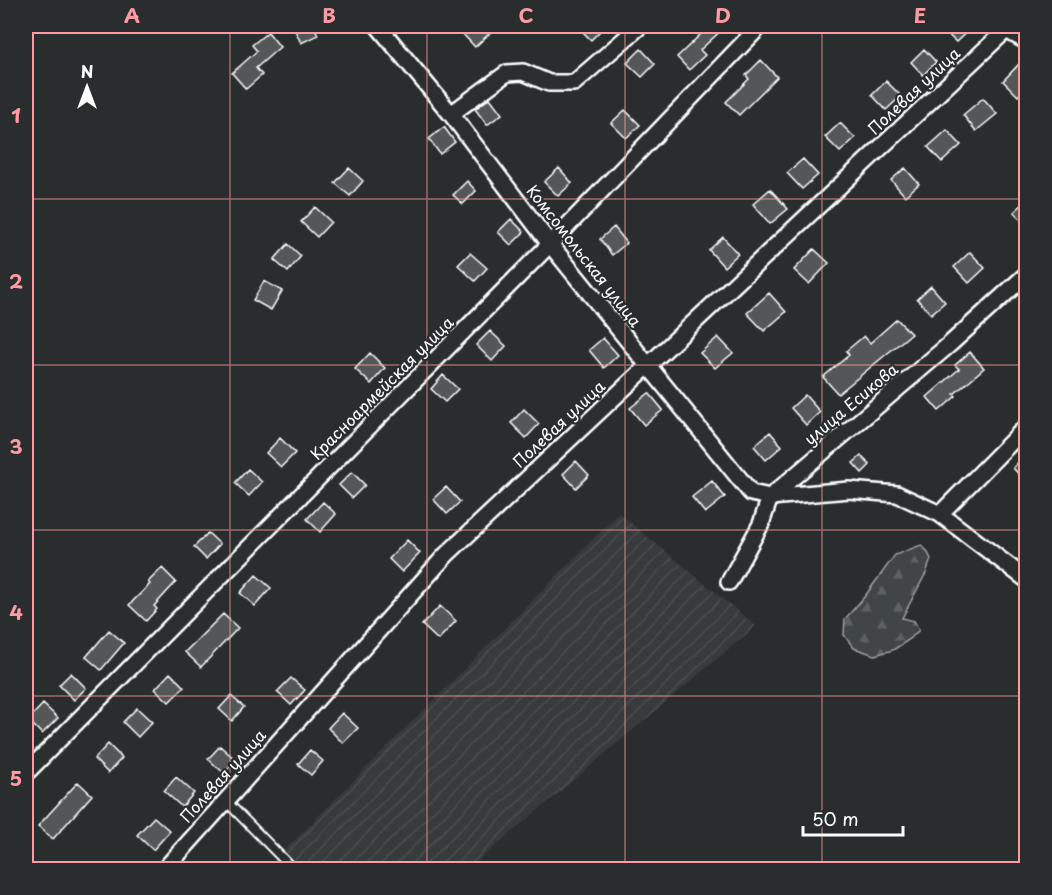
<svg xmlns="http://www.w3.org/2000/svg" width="1052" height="895" viewBox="0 0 1052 895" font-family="'Playpen Sans',sans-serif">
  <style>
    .industrial { fill: url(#industrial-furrows) }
    .forest { fill: url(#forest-firs); stroke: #a0a2a2; stroke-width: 1.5 }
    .building { fill: #555758; stroke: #fff; stroke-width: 1.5 }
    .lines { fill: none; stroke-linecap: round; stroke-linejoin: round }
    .lane-casing { stroke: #fff; stroke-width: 12 }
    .street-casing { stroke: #fff; stroke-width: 20 }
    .lane { stroke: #2a2d2e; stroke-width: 8 }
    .street { stroke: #2a2d2e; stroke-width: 15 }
    .grid { fill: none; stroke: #ff9aa2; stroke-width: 1.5; stroke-opacity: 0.55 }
    .labels { text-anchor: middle; stroke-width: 4.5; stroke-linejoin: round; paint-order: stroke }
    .street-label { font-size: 16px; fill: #fff; stroke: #2a2d2e }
    .neatline { fill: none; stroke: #ff9aa2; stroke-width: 2 }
    .grid-label { font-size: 20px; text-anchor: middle; font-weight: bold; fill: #ff9aa2 }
  </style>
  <defs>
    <pattern id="industrial-furrows" width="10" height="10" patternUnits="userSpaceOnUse" patternTransform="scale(1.5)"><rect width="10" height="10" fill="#373a3b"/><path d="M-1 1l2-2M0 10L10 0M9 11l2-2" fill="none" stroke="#4b4e4f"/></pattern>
    <pattern id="forest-firs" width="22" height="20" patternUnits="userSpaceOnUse" patternTransform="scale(1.5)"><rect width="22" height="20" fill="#414445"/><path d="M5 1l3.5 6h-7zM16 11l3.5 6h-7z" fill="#5e6061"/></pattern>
  </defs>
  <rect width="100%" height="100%" fill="#2a2d2e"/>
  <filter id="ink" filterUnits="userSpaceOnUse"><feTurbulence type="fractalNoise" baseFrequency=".0167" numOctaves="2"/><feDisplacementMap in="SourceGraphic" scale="12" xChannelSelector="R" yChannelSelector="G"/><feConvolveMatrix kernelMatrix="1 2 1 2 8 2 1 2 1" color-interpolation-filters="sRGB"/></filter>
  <g filter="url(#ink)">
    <path class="industrial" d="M619,513L756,626L479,860L471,869L278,870L272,863Z"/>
    <path class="forest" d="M921,545L927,551L931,559L926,573L902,618L914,621L919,630L910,639L893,650L875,655L854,648L844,635L845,619L865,596L895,555Z"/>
    <path class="building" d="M293,26H314L318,35L301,43Z
      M468,26H483L490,33L475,47L461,32Z
      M577,26H605L591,40Z
      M693,26H726L700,50L705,55L689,70L677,57L701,34Z
      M939,26H973L956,42Z
      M268,32L280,47L256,68L262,75L246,89L232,73L257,51L252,45Z
      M641,49L655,64L642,77L627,63Z
      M924,49L936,62L923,75L911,62Z
      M761,60L777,77L739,115L726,102L749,79L746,75Z
      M1021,62L1026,68V88L1018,96L1003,81Z
      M886,81L901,96L886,110L872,95Z
      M490,98L502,114L487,125L475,109Z
      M983,98L997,114L976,131L963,115Z
      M625,110L640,125L626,138L611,123Z
      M840,123L855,138L840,152L825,137Z
      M444,127L455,142L440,154L429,139Z
      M947,130L961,145L942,162L928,147Z
      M803,159L818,175L802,189L787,173Z
      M349,168L363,181L350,196L335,183Z
      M559,168L572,183L558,196L544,182Z
      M905,168L919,184L905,196L891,180Z
      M467,181L476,191L463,204L453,195Z
      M770,189L788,209L770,224L753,204Z
      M1026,201V225L1014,212Z
      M315,207L331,222L317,237L301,222Z
      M511,219L524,232L511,245L498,232Z
      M614,227L627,243L612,255L600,239Z
      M723,237L738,254L724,267L709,250Z
      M288,244L301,256L288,272L274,260Z
      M814,249L829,263L809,284L794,270Z
      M970,252L985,268L969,283L954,267Z
      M470,253L487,268L475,281L458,265Z
      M264,281L282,291L271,310L253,300Z
      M931,286L945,302L931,314L917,299Z
      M769,293L786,312L764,331L747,313Z
      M897,319L911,334L838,394L823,377L849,355L846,351L864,336L870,343Z
      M490,331L506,346L492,361L476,345Z
      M718,337L733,353L715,368L700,353Z
      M603,338L618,355L604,368L589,350Z
      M970,352L984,368L954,394L956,396L939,411L927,397L959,369L955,365Z
      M370,353L385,368L371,384L355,369Z
      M443,375L458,389L445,402L431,389Z
      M649,393L663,410L644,425L630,408Z
      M805,395L820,412L806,425L791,408Z
      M524,409L539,424L526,438L511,423Z
      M770,432L782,446L766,460L754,446Z
      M280,438L295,453L281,467L266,453Z
      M1026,454V482L1013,468Z
      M861,456L870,465L862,473L853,463Z
      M576,461L589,475L576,488L563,474Z
      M248,469L262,482L249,496L235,483Z
      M352,472L365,485L352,498L339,485Z
      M712,481L725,497L705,513L692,497Z
      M446,487L460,502L447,514L433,499Z
      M323,502L336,514L320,532L307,519Z
      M208,533L220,544L206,559L194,547Z
      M407,540L420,553L402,572L389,559Z
      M162,568L176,582L154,606L157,609L146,621L129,605L150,584L148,582Z
      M256,575L271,588L255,606L240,593Z
      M440,606L456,621L438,640L422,625Z
      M223,614L238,628L201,667L185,652Z
      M109,630L124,643L101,670L86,657Z
      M71,673L86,688L74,700L59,685Z
      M170,673L184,687L169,702L155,689Z
      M291,678L305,690L291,705L277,692Z
      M231,696L244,707L232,721L219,709Z
      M43,704L58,718L42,734L28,720Z
      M137,708L152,722L138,737L123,722Z
      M342,713L358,728L343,743L328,728Z
      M108,744L122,758L108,773L94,759Z
      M220,746L236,760L224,773L208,759Z
      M310,750L323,761L311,775L298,764Z
      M176,777L194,793L182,807L164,791Z
      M78,782L92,795L53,839L38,826Z
      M154,817L170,831L153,850L137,835Z"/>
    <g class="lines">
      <defs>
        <path id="lane" d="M226,801L294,870"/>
        <path id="street" d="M378,26L451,114L550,244L751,493L770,497L849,490L897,494L940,514L1026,579
          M1001,26L1006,30L1026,41
          M451,114L507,73L523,72L549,83H574L640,26
          M940,514L1026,427
          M729,582L761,524L770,497L950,344L1026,275
          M26,773L550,244L760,26
          M164,870L446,555L1006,30"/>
      </defs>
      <use href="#lane" class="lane-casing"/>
      <use href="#street" class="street-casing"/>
      <use href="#lane" class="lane"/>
      <use href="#street" class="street"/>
    </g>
  </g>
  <path class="grid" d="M230,26V870M427,26V870M625,26V870M822,26V870M26,199H1026M26,365H1026M26,530H1026M26,696H1026"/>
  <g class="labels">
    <g class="street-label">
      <text transform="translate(914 91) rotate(-43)" y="6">Полевая улица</text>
      <text transform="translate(584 256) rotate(52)" y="6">Комсомольская улица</text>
      <text transform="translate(382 388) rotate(-45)" y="6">Красноармейская улица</text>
      <text transform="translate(851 404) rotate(-40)" y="6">улица Есикова</text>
      <text transform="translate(559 424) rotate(-43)" y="6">Полевая улица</text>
      <text transform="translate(223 776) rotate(-48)" y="6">Полевая улица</text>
    </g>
  </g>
  <rect width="1052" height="895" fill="none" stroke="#2a2d2e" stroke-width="66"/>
  <g transform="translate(87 87)" stroke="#2a2d2e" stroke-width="4.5" paint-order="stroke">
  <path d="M0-4.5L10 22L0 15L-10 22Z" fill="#ffffff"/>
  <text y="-9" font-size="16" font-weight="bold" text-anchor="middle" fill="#ffffff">N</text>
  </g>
  <path d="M803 826v9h100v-9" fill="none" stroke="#ffffff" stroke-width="3"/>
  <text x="812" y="826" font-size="18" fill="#ffffff" stroke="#2a2d2e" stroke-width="4.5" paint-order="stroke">50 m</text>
  <rect x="33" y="33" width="986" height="829" class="neatline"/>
  <g class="grid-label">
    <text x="132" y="23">A</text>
    <text x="329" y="23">B</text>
    <text x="526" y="23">C</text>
    <text x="723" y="23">D</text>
    <text x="920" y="23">E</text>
    <text x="16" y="123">1</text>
    <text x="16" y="289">2</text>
    <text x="16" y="454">3</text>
    <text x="16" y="620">4</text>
    <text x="16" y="786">5</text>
  </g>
</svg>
